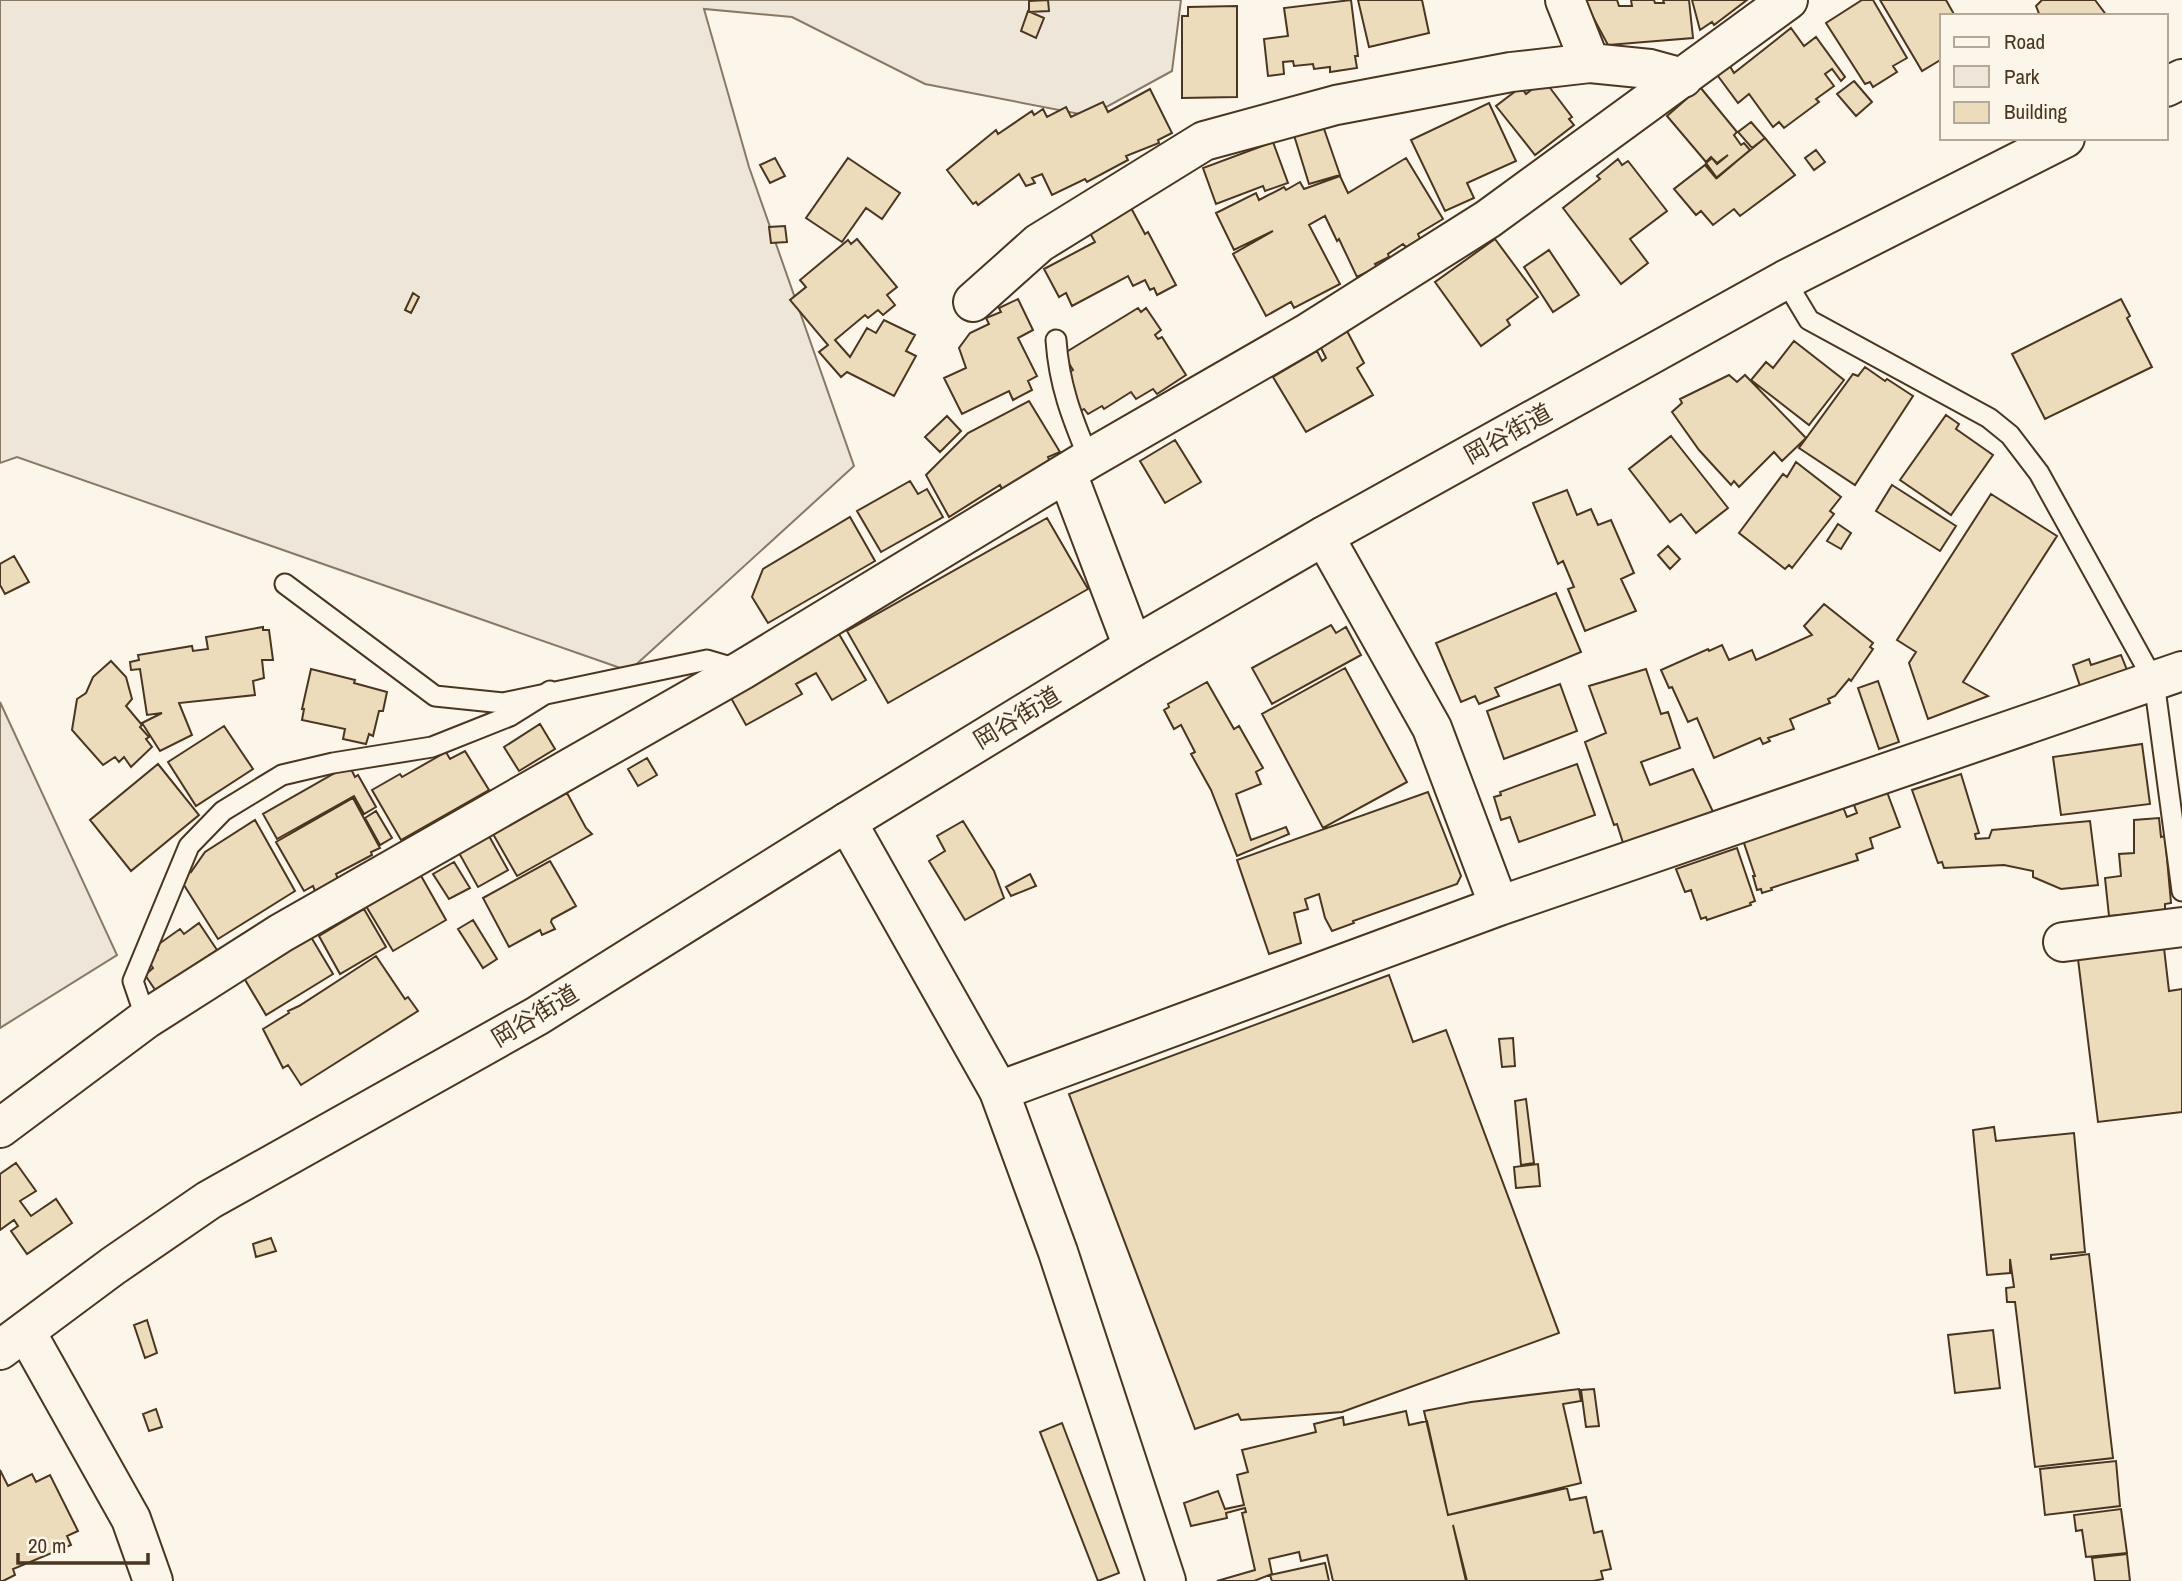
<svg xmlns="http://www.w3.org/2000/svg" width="2182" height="1581" viewBox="0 0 2182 1581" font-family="'Archivo Narrow','Noto Sans JP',sans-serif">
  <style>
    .green { fill: #ede6d9; stroke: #887966; stroke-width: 2 }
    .building { fill: #ecdcbc; stroke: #4a3520; stroke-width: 2 }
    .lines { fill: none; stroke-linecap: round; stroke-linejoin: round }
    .service-casing { stroke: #4a3520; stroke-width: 23 }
    .minor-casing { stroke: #4a3520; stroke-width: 42 }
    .tertiary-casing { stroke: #4a3520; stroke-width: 42 }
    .primary-casing { stroke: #4a3520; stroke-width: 42 }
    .service { stroke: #fbf6e9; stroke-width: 19 }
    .minor { stroke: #fbf6e9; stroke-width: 38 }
    .tertiary { stroke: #fbf6e9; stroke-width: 38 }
    .primary { stroke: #fbf6e9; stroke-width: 38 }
    .labels { text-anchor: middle; stroke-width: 5; stroke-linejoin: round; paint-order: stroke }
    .street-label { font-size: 24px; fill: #4a3520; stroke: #fbf6e9 }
  </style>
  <rect width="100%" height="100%" fill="#fbf6e9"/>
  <path class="green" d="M0,0H1181L1172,71L1090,116L925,84L792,17L704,9L749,167L854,466L629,671L17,457L0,463Z
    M0,702L117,955L0,1028Z"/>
  <path class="building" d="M1048,0L1049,11L1029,12V1Z
    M1351,0L1358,56H1355L1357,68L1330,72V67L1314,69L1313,64L1294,66L1293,61L1283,62L1284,74L1268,76L1264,39L1288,36L1284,8Z
    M1358,0H1422L1429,33L1369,47Z
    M1587,0H1617L1619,6H1632L1631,0H1654L1655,3H1664L1663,0H1689L1693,38L1608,45L1587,6Z
    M1692,0H1747L1714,25L1712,22L1700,30Z
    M1862,0H1873L1907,58L1893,66L1897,72L1873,87L1870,82L1865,84L1826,23Z
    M1880,0H1946L1955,16H1942V59L1922,71Z
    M2042,0H2095L2107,16H2040L2036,6Z
    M1237,6V97L1182,98V16H1188V7Z
    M1028,11L1044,18L1036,38L1021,31Z
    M1791,28L1804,46L1816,37L1845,77L1841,81L1832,69L1825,74L1834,86L1816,99L1819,102L1784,128L1779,122L1773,127L1749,94L1738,103L1715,72L1728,63L1734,73Z
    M1544,80L1572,117L1569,119L1574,125L1535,155L1496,106L1521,87L1526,94Z
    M1854,81L1872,102L1856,116L1837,94Z
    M1700,87L1737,132L1734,135L1741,145L1744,143L1750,150L1717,178L1706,163L1712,158L1717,164L1728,155L1717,163L1711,157L1706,162L1667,116Z
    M1150,89L1172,133L1158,140L1159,143L1126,156L1128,160L1087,182L1085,179L1052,195L1042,174L1032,178L1035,183L1026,186L1019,174L978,205L976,202L973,204L947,170L996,130L998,134L1032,111L1034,115L1043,109L1047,117L1066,107L1071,117L1103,102L1108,112Z
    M1489,103L1516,161L1467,183L1474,198L1445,211L1411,140Z
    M1751,122L1765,138L1752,148L1738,132Z
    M1322,123L1340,175L1309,184L1293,132Z
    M1765,138L1795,175L1740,216L1734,209L1713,225L1701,211L1696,215L1674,189L1705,165L1716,178Z
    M1273,142L1288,183L1265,191L1263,186L1216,204L1203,168Z
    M1816,150L1825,162L1814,170L1805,158Z
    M775,158L785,176L770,183L760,165Z
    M848,158L900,193L882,219L866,208L842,242L806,218Z
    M1406,158L1443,219L1418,234L1420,239L1406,247L1403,244L1388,254L1389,257L1375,264L1377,267L1357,277L1339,239L1337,241L1325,216L1309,225L1340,284L1294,308L1291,302L1266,316L1233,254L1273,231L1234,250L1216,213L1256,193L1259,200L1284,187L1286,190L1300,182L1304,189L1340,176L1348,193Z
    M1618,159L1622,165L1628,161L1667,211L1630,239L1648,263L1621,284L1563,208L1600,179L1597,176Z
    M1130,206L1145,234L1148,232L1176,285L1157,295L1154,288L1150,290L1145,280L1133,286L1128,276L1072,306L1066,293L1059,297L1044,269L1095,242L1090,233Z
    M785,226L787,242L771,243L769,227Z
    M857,239L897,287L887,295L895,305L883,315L878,310L868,318L865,315L835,340L850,357L867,328L876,333L884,320L915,335L906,351L916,356L894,396L847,372L841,377L819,352L828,345L790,300L806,287L800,280L848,240L851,244Z
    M1495,239L1538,297L1507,320L1510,325L1481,346L1435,282Z
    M1549,250L1579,295L1553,312L1524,267Z
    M413,293L419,297L411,313L405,310Z
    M1018,299L1033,330L1018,338L1037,376L1028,381L1032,390L1013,400L1009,391L962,414L944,378L966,368L959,348L970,333L989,324L986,318L1001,312L999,308Z
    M2121,299L2130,316L2127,318L2152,367L2045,419L2012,354Z
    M1138,308L1141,312L1146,308L1161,330L1155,335L1158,339L1162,337L1186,375L1157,394L1153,389L1136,399L1131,392L1104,409L1102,406L1088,414L1084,409L1075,414L1060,378L1073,370L1063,354Z
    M1347,331L1364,363L1357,368L1373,395L1306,432L1273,377L1317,351L1322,361L1326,358L1320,346Z
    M1794,341L1844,380L1809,425L1751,380L1766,362L1773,368Z
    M1865,367L1885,381L1887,379L1913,396L1855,485L1799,448L1853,374L1858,376Z
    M1729,375L1737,382L1745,375L1806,438L1782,461L1774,452L1739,487L1734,481L1731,485L1699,450L1672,412L1682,403L1680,399Z
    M1029,401L1060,452L1048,457L1050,462L1002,489L1000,485L949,517L926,475L968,433Z
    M1946,415L1959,424L1956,429L1993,455L1951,515L1900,480Z
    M947,416L961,431L940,452L925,437Z
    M1671,436L1728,508L1696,533L1681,514L1670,522L1629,469Z
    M1175,440L1201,482L1165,503L1140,461Z
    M1796,462L1841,497L1830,511L1834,514L1792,568L1789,565L1785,569L1739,533L1783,474L1787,477Z
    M910,481L918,494L927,489L943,517L881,552L857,511Z
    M1892,485L1956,526L1940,551L1876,511Z
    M1567,490L1577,515L1591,509L1598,525L1611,520L1634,573L1621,579L1636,611L1585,631L1568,589L1574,587L1563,561L1558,564L1533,503Z
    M1991,494L2057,536L1963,682L1988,696L1928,719L1909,663L1916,652L1897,640Z
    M850,517L875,561L768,623L752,597L763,569Z
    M1047,518L1088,589L888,703L847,631Z
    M1838,524L1851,533L1841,549L1827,541Z
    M1668,546L1680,559L1670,569L1658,555Z
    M14,556L29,582L5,594L0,585V564Z
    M1556,593L1581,652L1495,688L1499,696L1479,704L1475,696L1461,702L1436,643Z
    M1824,604L1873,643L1870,647L1873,649L1851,681L1849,679L1835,696L1828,699L1830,703L1790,719L1794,729L1768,738L1770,741L1763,744L1760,738L1714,758L1697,718L1688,722L1672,687L1669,688L1661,670L1708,649L1709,651L1722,645L1729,660L1752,650L1756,660L1812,635L1804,626Z
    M1331,625L1336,633L1346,627L1361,655L1272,704L1252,668Z
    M263,627V630H269L273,660H262L264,678L253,681L255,695L179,703L192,735L160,751L142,723L162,713L147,715L140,669L131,670L130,662L139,660L138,655L192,646L193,651L208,649L206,637Z
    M836,629L866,680L832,700L816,673L796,684L802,694L746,725L731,698L748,689L746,686Z
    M2121,655L2127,670L2080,686L2073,665L2089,659L2091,665Z
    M111,661L126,677L132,699L126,706L142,725L140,727L149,737L146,739L152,747L131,767L124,757L119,762L115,757L103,765L72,730L77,699L86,693L93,677Z
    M1345,668L1407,782L1323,828L1262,714Z
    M311,669L355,680L354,683L387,692L383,711H379L373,736L369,734L366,744L343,739L345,729L302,720L304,709H302Z
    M1646,669L1661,714L1668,712L1680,748L1641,762L1650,785L1693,769L1714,814L1624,846L1617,824L1614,825L1585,742L1606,733L1589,686Z
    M1878,681L1899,742L1879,749L1858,688Z
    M1207,682L1234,729L1239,726L1263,768L1256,772L1261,784L1236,794L1251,840L1286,827L1289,834L1237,856L1211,790L1191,754L1195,752L1181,725L1174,729L1164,710L1169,707L1168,704Z
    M1560,684L1577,731L1504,759L1487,711Z
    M540,724L555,749L519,771L504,747Z
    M224,726L253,769L196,806L168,762Z
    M2142,744L2150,804L2061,815L2053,757Z
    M465,751L489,790L401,840L372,790L400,774L402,777L446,752L450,759Z
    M647,758L657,775L638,786L628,769Z
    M158,764L199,815L131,871L90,820Z
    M1577,764L1595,815L1519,842L1510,817L1501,820L1494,797L1501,795L1500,792Z
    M349,765L355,777L358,775L376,807L364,814L354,796L277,839L263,814Z
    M1961,774L1979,833L1975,834L1976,839L1989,838L1992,830L2090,821L2098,885L2061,889L2033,877V871L2004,865L1944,868L1942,862L1938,863L1912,790Z
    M1428,792L1461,876L1457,884L1353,921L1354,923L1332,931L1325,918L1319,894L1305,899L1308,909L1294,913L1301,943L1269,954L1237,860Z
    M1887,792L1900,827L1870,838L1873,848L1856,854L1858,860L1771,888L1772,890L1762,893L1761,889L1757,890L1753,876H1755L1743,840L1830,810L1831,813L1843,807L1847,817L1857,813L1854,805Z
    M567,793L586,828L592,834L517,876L493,834Z
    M353,798L380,848L371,852L372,855L336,874L338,879L315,891L313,886L304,891L276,842Z
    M376,811L392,838L380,845L365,818Z
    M2159,818L2161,837L2165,836L2171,903L2165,904V911L2109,916L2105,878L2121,876L2119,854L2134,853V820Z
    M255,820L295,891L218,939L177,874L187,867L191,872L205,852Z
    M963,821L994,871L1004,898L965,920L929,861L945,851L937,836Z
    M489,836L508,870L478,887L459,853Z
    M1737,848L1755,901L1750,903L1751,905L1707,920L1706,917L1701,919L1691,890L1685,892L1676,869Z
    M550,861L576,906L552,919L551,922L555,929L542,935L540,930L509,947L483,898Z
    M454,862L470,888L449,899L433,874Z
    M420,874L446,920L393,951L366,906Z
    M1030,874L1036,886L1011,896L1006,887Z
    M364,909L386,947L340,974L319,936Z
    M473,920L497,959L483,968L458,929Z
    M199,923L217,950L156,991L145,975L153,968L146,958L158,950L156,946L180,929L184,934Z
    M311,937L333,974L266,1015L244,978Z
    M2164,948L2169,991L2182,989V1112L2098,1122L2078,959Z
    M376,956L405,999L408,997L418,1011L301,1085L288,1065L283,1068L263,1029L289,1013L288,1011L299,1006Z
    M1389,975L1413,1042L1446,1030L1559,1333L1342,1412L1241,1420L1238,1414L1195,1429L1069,1094Z
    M1513,1038L1515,1066L1502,1067L1499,1039Z
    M1526,1099L1534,1163L1521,1165L1515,1101Z
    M1994,1127L1996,1141L2074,1133L2085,1252L2051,1255V1259L2089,1254L2113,1458L2035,1467L2015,1302H2007L2006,1288L2014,1287L2010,1259V1273L1987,1275L1973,1130Z
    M16,1163L36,1191L20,1201L31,1216L56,1199L72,1223L27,1254L11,1231L18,1226L14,1220L0,1230V1174Z
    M1538,1164L1540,1186L1516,1188L1514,1167Z
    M271,1238L276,1251L256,1257L253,1244Z
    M147,1320L157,1353L145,1358L134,1325Z
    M1993,1330L2000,1388L1955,1393L1948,1335Z
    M1579,1389L1581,1401L1563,1404L1581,1483L1448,1515L1424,1411L1471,1402Z
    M1594,1389L1599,1426L1586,1427L1581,1390Z
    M156,1409L162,1427L149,1431L143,1414Z
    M1406,1411L1409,1425L1427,1421L1448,1515L1567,1488L1570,1500L1586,1497L1594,1533L1602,1531L1611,1569L1601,1571L1603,1579L1593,1581H1467L1453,1525L1466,1581H1333L1327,1555L1301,1561L1299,1552L1269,1559L1272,1574L1254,1581H1217L1255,1570L1242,1513L1246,1512L1245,1508L1226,1513L1227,1518L1191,1526L1184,1503L1218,1491L1225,1509L1244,1505L1237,1475L1248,1472L1242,1450L1316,1432L1314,1424L1343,1417L1344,1425Z
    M1062,1423L1119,1573L1098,1581L1040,1432Z
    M2116,1461L2120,1506L2045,1515L2040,1469Z
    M0,1470L8,1486L32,1474L36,1482L50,1475L78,1531L67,1536L71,1545L13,1569L15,1575L3,1581H0Z
    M2121,1509L2127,1553L2086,1557L2082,1530L2076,1531L2074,1515Z
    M2127,1554L2130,1581H2095L2092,1558Z
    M1325,1563L1329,1581H1272L1270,1575Z"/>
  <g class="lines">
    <defs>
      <path id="service" d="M1785,280L1809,320L1989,418L2010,435L2039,473L2154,681L2182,891
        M1056,340C1059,385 1072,418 1089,459
        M285,584L435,696L503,703L707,660L741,670
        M146,1019L133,981L189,846L223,811L282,775L333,763L432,747L510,716L550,691"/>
      <path id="minor" d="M1565,0L1590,63L1650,69L1683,78
        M973,302L1039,243L1204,141L1336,105L1511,72L1590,63
        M1067,473L1133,647
        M1324,536L1432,728L1499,906
        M2063,942L2182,927
        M999,1091L1499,906L2182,671
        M0,1128L146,1019L281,933L742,670L1089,459L1306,334L1488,219L1788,0
        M26,1332L131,1519L153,1581"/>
      <path id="tertiary" d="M847,822L999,1091L1058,1252L1166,1581"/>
      <path id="primary" d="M2166,87L2182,79
        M0,1350L113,1266L209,1200L537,1016L847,822L1133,647L1324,536L1785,280L2065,138"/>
    </defs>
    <use href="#service" class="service-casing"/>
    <use href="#minor" class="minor-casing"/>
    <use href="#tertiary" class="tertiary-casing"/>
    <use href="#primary" class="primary-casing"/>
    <use href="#service" class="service"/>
    <use href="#minor" class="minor"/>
    <use href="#tertiary" class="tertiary"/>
    <use href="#primary" class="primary"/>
  </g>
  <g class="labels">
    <g class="street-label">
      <text transform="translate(1508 434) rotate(-29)" y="8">岡谷街道</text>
      <text transform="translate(1017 718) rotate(-31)" y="8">岡谷街道</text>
      <text transform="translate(535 1016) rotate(-31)" y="8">岡谷街道</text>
    </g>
  </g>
  <rect x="1940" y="14" width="228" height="126" fill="#fbf6e9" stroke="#b4a999" stroke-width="2"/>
  <rect x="1954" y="37" width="35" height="10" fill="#fbf6e9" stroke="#b4a999" stroke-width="2"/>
  <text x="2004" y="49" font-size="21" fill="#4a3520">Road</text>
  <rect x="1954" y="66" width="35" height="21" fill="#ede6d9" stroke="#b4a999" stroke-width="2"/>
  <text x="2004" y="84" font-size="21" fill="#4a3520">Park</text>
  <rect x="1954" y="102" width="35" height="21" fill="#ecdcbc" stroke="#b4a999" stroke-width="2"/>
  <text x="2004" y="119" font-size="21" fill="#4a3520">Building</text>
  <path d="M18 1553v10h130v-10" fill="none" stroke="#4a3520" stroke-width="3.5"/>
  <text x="28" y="1553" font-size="21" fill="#4a3520" stroke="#fbf6e9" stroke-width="5" paint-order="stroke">20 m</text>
</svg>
